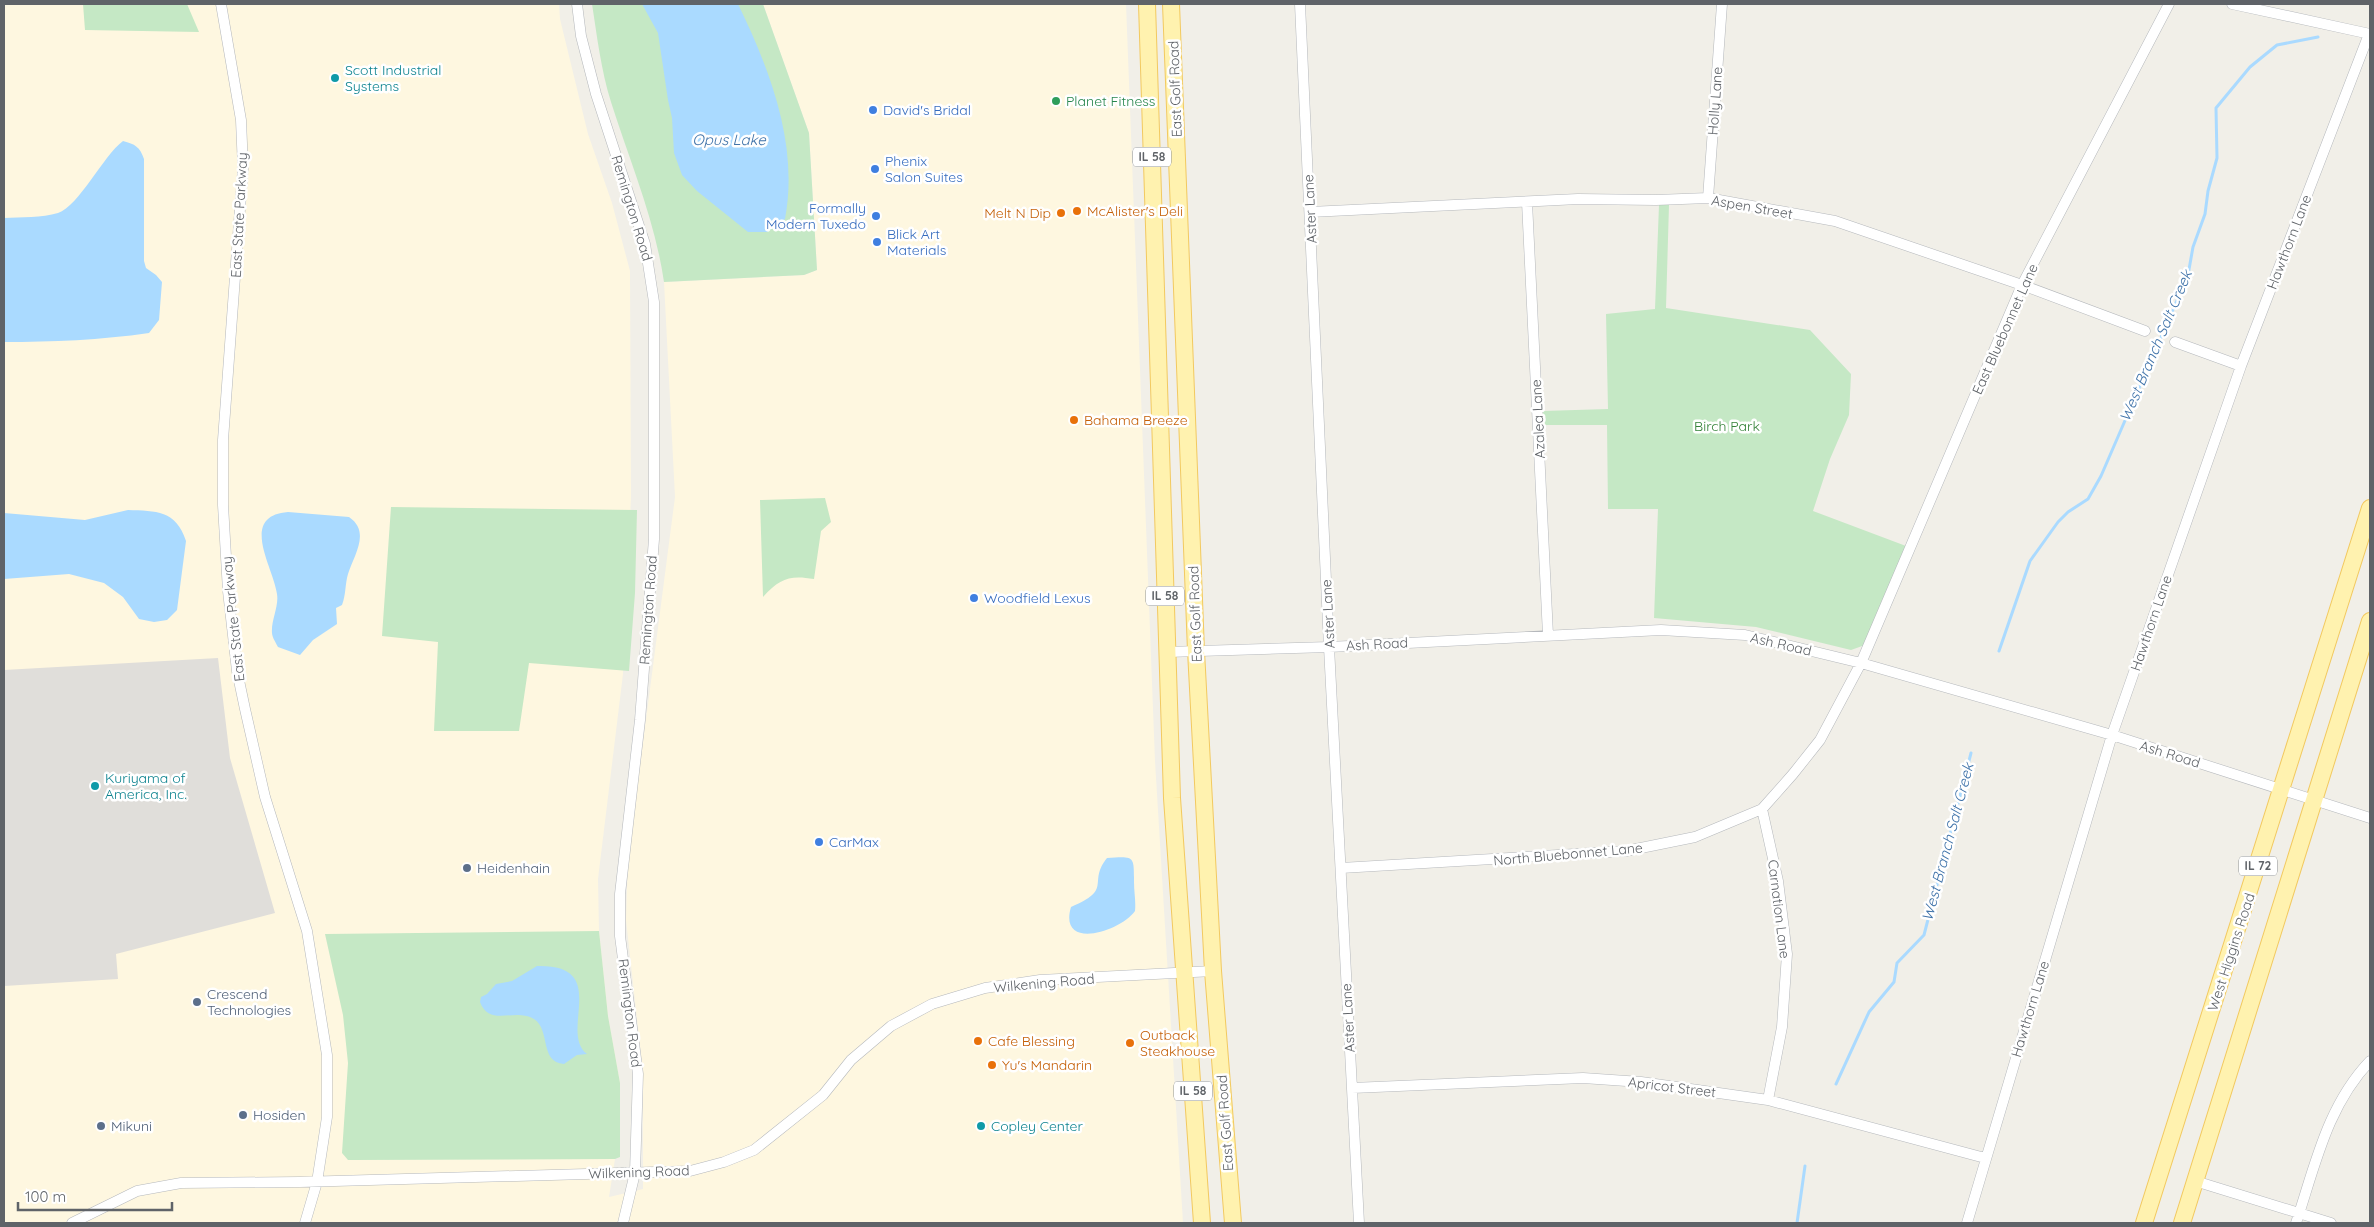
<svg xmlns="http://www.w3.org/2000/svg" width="2374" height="1227" viewBox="0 0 2374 1227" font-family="Quicksand,sans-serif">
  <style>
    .commercial { fill: #fef7e0 }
    .industrial { fill: #e0deda }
    .green { fill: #c5e8c5 }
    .water { fill: #aadaff }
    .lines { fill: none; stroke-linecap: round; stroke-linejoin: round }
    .stream { stroke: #aadaff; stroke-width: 3 }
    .street-casing { stroke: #b5b8bc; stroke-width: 11 }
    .primary-casing { stroke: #f2c960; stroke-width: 18 }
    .street { stroke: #fff; stroke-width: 10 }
    .primary { stroke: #fff2af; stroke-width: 16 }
    .culture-dot { fill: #0f9aa8; stroke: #fff; stroke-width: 2 }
    .leisure-dot { fill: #2e9e5b; stroke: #fff; stroke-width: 2 }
    .shop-dot { fill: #3f7fe0; stroke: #fff; stroke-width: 2 }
    .food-dot { fill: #e8710a; stroke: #fff; stroke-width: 2 }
    .service-dot { fill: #5c6f8a; stroke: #fff; stroke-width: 2 }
    .labels { text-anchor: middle; stroke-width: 5; stroke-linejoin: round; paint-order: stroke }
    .shield { fill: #fff; stroke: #8f9295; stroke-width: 1 }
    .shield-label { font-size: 12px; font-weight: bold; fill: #5f6368 }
    .culture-label { font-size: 14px; fill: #0d838f; stroke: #fff; text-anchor: start }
    .street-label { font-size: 14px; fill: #5f6368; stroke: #fff }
    .leisure-label { font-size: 14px; fill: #27864d; stroke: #fff; text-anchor: start }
    .shop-label { font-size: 14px; fill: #366cbe; stroke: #fff; text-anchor: start }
    .food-label { font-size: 14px; fill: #c56008; stroke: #fff; text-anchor: start }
    .park-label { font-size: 14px; fill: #348238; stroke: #fff }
    .service-label { font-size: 14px; fill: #4e5e75; stroke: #fff; text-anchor: start }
    .water-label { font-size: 15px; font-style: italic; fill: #4174aa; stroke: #fff }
  </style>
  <rect width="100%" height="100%" fill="#f1efe8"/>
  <path class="commercial" d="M4,4H559L560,19L588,134L612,203L630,271L631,497L623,674L598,879L599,931L608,1016L620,1083V1149L615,1159L609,1197L643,1189V1073L626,920L628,858L675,497L664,282L804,275L817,270L809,133L763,4H1126L1155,761L1183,1223H4Z"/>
  <path class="industrial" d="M218,658L230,758L275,913L116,954L118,979L4,986V670Z"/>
  <path class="green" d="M83,4H187L199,32L85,30Z
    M592,4H763L809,133L817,270L804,275L664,282C655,220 630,162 611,102C601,70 597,36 592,4Z
    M1659,205H1669L1666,308L1810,330L1851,374L1849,415L1830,459L1813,511L1906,546L1865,645L1851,650L1756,627L1654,618L1658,509H1608L1607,425H1543V411L1608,409L1606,314L1655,309Z
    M825,498L831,522L821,531L814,579C790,575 780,578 763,597L760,500Z
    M391,507L637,510L635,593L629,671L529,663L519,731H434L438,642L382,636Z
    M599,931L608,1016L620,1083V1157L615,1159L348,1160L342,1153L348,1063L343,1015L325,934Z"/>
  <path class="water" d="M642,4H738C770,70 799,145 785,219L767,232H748L697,191L682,175L674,153L672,118L668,100L658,33Z
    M123,141C135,144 140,147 144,159V261L146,268L156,275L162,282L159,320L149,333C101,340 52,342 4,342V218C21,217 42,218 58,213C79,206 103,156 123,141Z
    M128,510C156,511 176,510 186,541L177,610L167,620L154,622L139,619L123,597L104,583L69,574L4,579V513L85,520Z
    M288,512L349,517C371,532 354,555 348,574C345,584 346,595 342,605L336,608L337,624L313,640L300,655L278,647C276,643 272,637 272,633C271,620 279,607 277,594C274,568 238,516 288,512Z
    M1107,858C1135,856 1134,856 1134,882C1134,892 1136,901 1135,911C1120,932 1058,951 1071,907C1114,889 1087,883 1107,858Z
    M537,966C612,964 558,1032 587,1054L577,1055L564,1064C539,1062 551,1030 534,1019C515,1007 490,1028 480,1002L481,997L487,994L496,984L512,981Z"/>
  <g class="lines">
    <path class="stream" d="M1999,651L2030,561L2058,522L2068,512L2088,499L2101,476L2188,275L2193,247L2205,214L2208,191L2217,158L2216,108L2250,67L2277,45L2318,37
      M1836,1084L1869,1012L1894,982L1897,963L1924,935L1971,753
      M1797,1223L1805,1166"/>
    <defs>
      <path id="street" d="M221,4L241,120L243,168L223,440V505L228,591L237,671L245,709L265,797L307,931L327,1055V1117L317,1182L305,1223
        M577,4L581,36L596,94L645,244L654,302V539L640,720L620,894V936L638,1074L635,1173L623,1223
        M1300,4L1329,647L1359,1223
        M2232,4L2370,34
        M1708,198L1722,4
        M1527,202L1548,635
        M1310,212L1578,199L1656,200L1708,198L1835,221L2022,285L2145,331
        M2175,342L2241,366
        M1167,652L1329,647L1661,630L1745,635L1861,663L2112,735L2370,818
        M1762,809L1778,881L1787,954L1782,1027L1768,1100
        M1341,868L1626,851L1695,837L1762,809L1793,774L1820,740L1861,663L2022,285L2169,4
        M1352,1088L1583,1078L1641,1082L1768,1100L1985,1158
        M2195,1181L2331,1223
        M72,1223L137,1191L181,1183L300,1182L690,1171L724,1162L754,1150L823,1095L851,1060L891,1026L932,1004L985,988L1040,980L1213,971
        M1967,1223L2112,735L2241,366L2369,34
        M2296,1223C2315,1166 2327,1106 2370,1061"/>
      <path id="primary" d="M1147,4L1172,798L1202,1223
        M1171,4L1196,651L1213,971L1233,1223
        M2144,1223L2370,508
        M2182,1223L2370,621"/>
    </defs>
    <use href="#street" class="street-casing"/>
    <use href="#primary" class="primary-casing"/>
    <use href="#street" class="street"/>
    <use href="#primary" class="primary"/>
  </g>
  <g class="culture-dot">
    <circle cx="335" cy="78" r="5"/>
    <circle cx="95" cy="786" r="5"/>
    <circle cx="981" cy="1126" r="5"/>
  </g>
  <circle class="leisure-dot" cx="1056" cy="101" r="5"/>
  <g class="shop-dot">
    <circle cx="873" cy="110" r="5"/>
    <circle cx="875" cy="169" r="5"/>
    <circle cx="876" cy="216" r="5"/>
    <circle cx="877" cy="242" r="5"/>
    <circle cx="974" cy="598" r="5"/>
    <circle cx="819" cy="842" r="5"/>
  </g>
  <g class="food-dot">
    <circle cx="1077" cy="211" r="5"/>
    <circle cx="1061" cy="213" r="5"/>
    <circle cx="1074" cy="420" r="5"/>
    <circle cx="978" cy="1041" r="5"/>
    <circle cx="1130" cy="1043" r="5"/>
    <circle cx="992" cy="1065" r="5"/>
  </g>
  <g class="service-dot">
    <circle cx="467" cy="868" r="5"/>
    <circle cx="197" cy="1002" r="5"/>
    <circle cx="243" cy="1115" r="5"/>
    <circle cx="101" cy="1126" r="5"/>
  </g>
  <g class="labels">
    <g class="shield">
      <rect x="1133" y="147.5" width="38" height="19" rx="4"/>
      <rect x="1146" y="586.5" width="38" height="19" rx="4"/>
      <rect x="2239" y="856.5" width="38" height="19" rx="4"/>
      <rect x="1174" y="1081.5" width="38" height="19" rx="4"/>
    </g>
    <g class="shield-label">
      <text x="1152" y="161">IL 58</text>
      <text x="1165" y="600">IL 58</text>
      <text x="2258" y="870">IL 72</text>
      <text x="1193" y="1095">IL 58</text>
    </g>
    <g class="culture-label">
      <text x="345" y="75">Scott Industrial<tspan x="345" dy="16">Systems</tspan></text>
      <text x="105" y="783">Kuriyama of<tspan x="105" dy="16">America, Inc.</tspan></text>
      <text x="991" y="1131">Copley Center</text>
    </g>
    <g class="street-label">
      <text transform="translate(1175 89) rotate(-92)" y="5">East Golf Road</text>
      <text transform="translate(1715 101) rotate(-86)" y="5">Holly Lane</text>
      <text transform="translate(1752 207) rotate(10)" y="5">Aspen Street</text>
      <text transform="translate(632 208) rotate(73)" y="5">Remington Road</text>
      <text transform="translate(1310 209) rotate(-93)" y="5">Aster Lane</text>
      <text transform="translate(239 215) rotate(-87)" y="5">East State Parkway</text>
      <text transform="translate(2289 242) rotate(-69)" y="5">Hawthorn Lane</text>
      <text transform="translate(2005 329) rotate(-66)" y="5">East Bluebonnet Lane</text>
      <text transform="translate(1538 419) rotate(-93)" y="5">Azalea Lane</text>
      <text transform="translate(648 610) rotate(-86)" y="5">Remington Road</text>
      <text transform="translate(1195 614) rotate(-92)" y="5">East Golf Road</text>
      <text transform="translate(1328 614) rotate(-93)" y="5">Aster Lane</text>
      <text transform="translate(233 619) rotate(-96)" y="5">East State Parkway</text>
      <text transform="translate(2151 623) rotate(-71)" y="5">Hawthorn Lane</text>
      <text transform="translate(1377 644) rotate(-3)" y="5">Ash Road</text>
      <text transform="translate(1781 644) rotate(13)" y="5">Ash Road</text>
      <text transform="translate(2170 754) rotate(17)" y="5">Ash Road</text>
      <text transform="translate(1568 854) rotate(-5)" y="5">North Bluebonnet Lane</text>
      <text transform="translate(1779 909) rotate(83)" y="5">Carnation Lane</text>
      <text transform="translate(2231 952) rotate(-72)" y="5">West Higgins Road</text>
      <text transform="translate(1044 983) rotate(-5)" y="5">Wilkening Road</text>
      <text transform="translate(2030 1009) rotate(-73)" y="5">Hawthorn Lane</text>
      <text transform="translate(630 1013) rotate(83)" y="5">Remington Road</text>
      <text transform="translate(1348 1018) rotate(-93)" y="5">Aster Lane</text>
      <text transform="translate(1672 1087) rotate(7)" y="5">Apricot Street</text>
      <text transform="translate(1225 1123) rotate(-94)" y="5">East Golf Road</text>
      <text transform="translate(639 1172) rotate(-2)" y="5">Wilkening Road</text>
    </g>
    <g class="leisure-label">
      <text x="1066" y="106">Planet Fitness</text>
    </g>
    <g class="shop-label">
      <text x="883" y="115">David's Bridal</text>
      <text x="885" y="166">Phenix<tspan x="885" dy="16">Salon Suites</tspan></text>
      <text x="866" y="213" text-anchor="end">Formally<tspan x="866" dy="16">Modern Tuxedo</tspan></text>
      <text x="887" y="239">Blick Art<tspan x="887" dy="16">Materials</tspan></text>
      <text x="984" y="603">Woodfield Lexus</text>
      <text x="829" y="847">CarMax</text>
    </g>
    <g class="food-label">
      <text x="1087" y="216">McAlister's Deli</text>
      <text x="1051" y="218" text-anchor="end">Melt N Dip</text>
      <text x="1084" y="425">Bahama Breeze</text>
      <text x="1140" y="1040">Outback<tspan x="1140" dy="16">Steakhouse</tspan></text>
      <text x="988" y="1046">Cafe Blessing</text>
      <text x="1002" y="1070">Yu's Mandarin</text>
    </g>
    <g class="park-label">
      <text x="1727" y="431">Birch Park</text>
    </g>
    <g class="service-label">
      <text x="477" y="873">Heidenhain</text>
      <text x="207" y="999">Crescend<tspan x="207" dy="16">Technologies</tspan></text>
      <text x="253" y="1120">Hosiden</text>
      <text x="111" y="1131">Mikuni</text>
    </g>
    <g class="water-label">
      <text x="729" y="145">Opus Lake</text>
      <text transform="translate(2156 346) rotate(-67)" y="5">West Branch Salt Creek</text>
      <text transform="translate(1948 842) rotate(-75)" y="5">West Branch Salt Creek</text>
    </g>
  </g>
  <rect width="2374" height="1227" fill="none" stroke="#5f6368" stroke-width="10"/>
  <path d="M18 1202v8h154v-8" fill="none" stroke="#5f6368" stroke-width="2.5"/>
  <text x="25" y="1202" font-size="15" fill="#5f6368" stroke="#ffffff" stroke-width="4" paint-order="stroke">100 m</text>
</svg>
